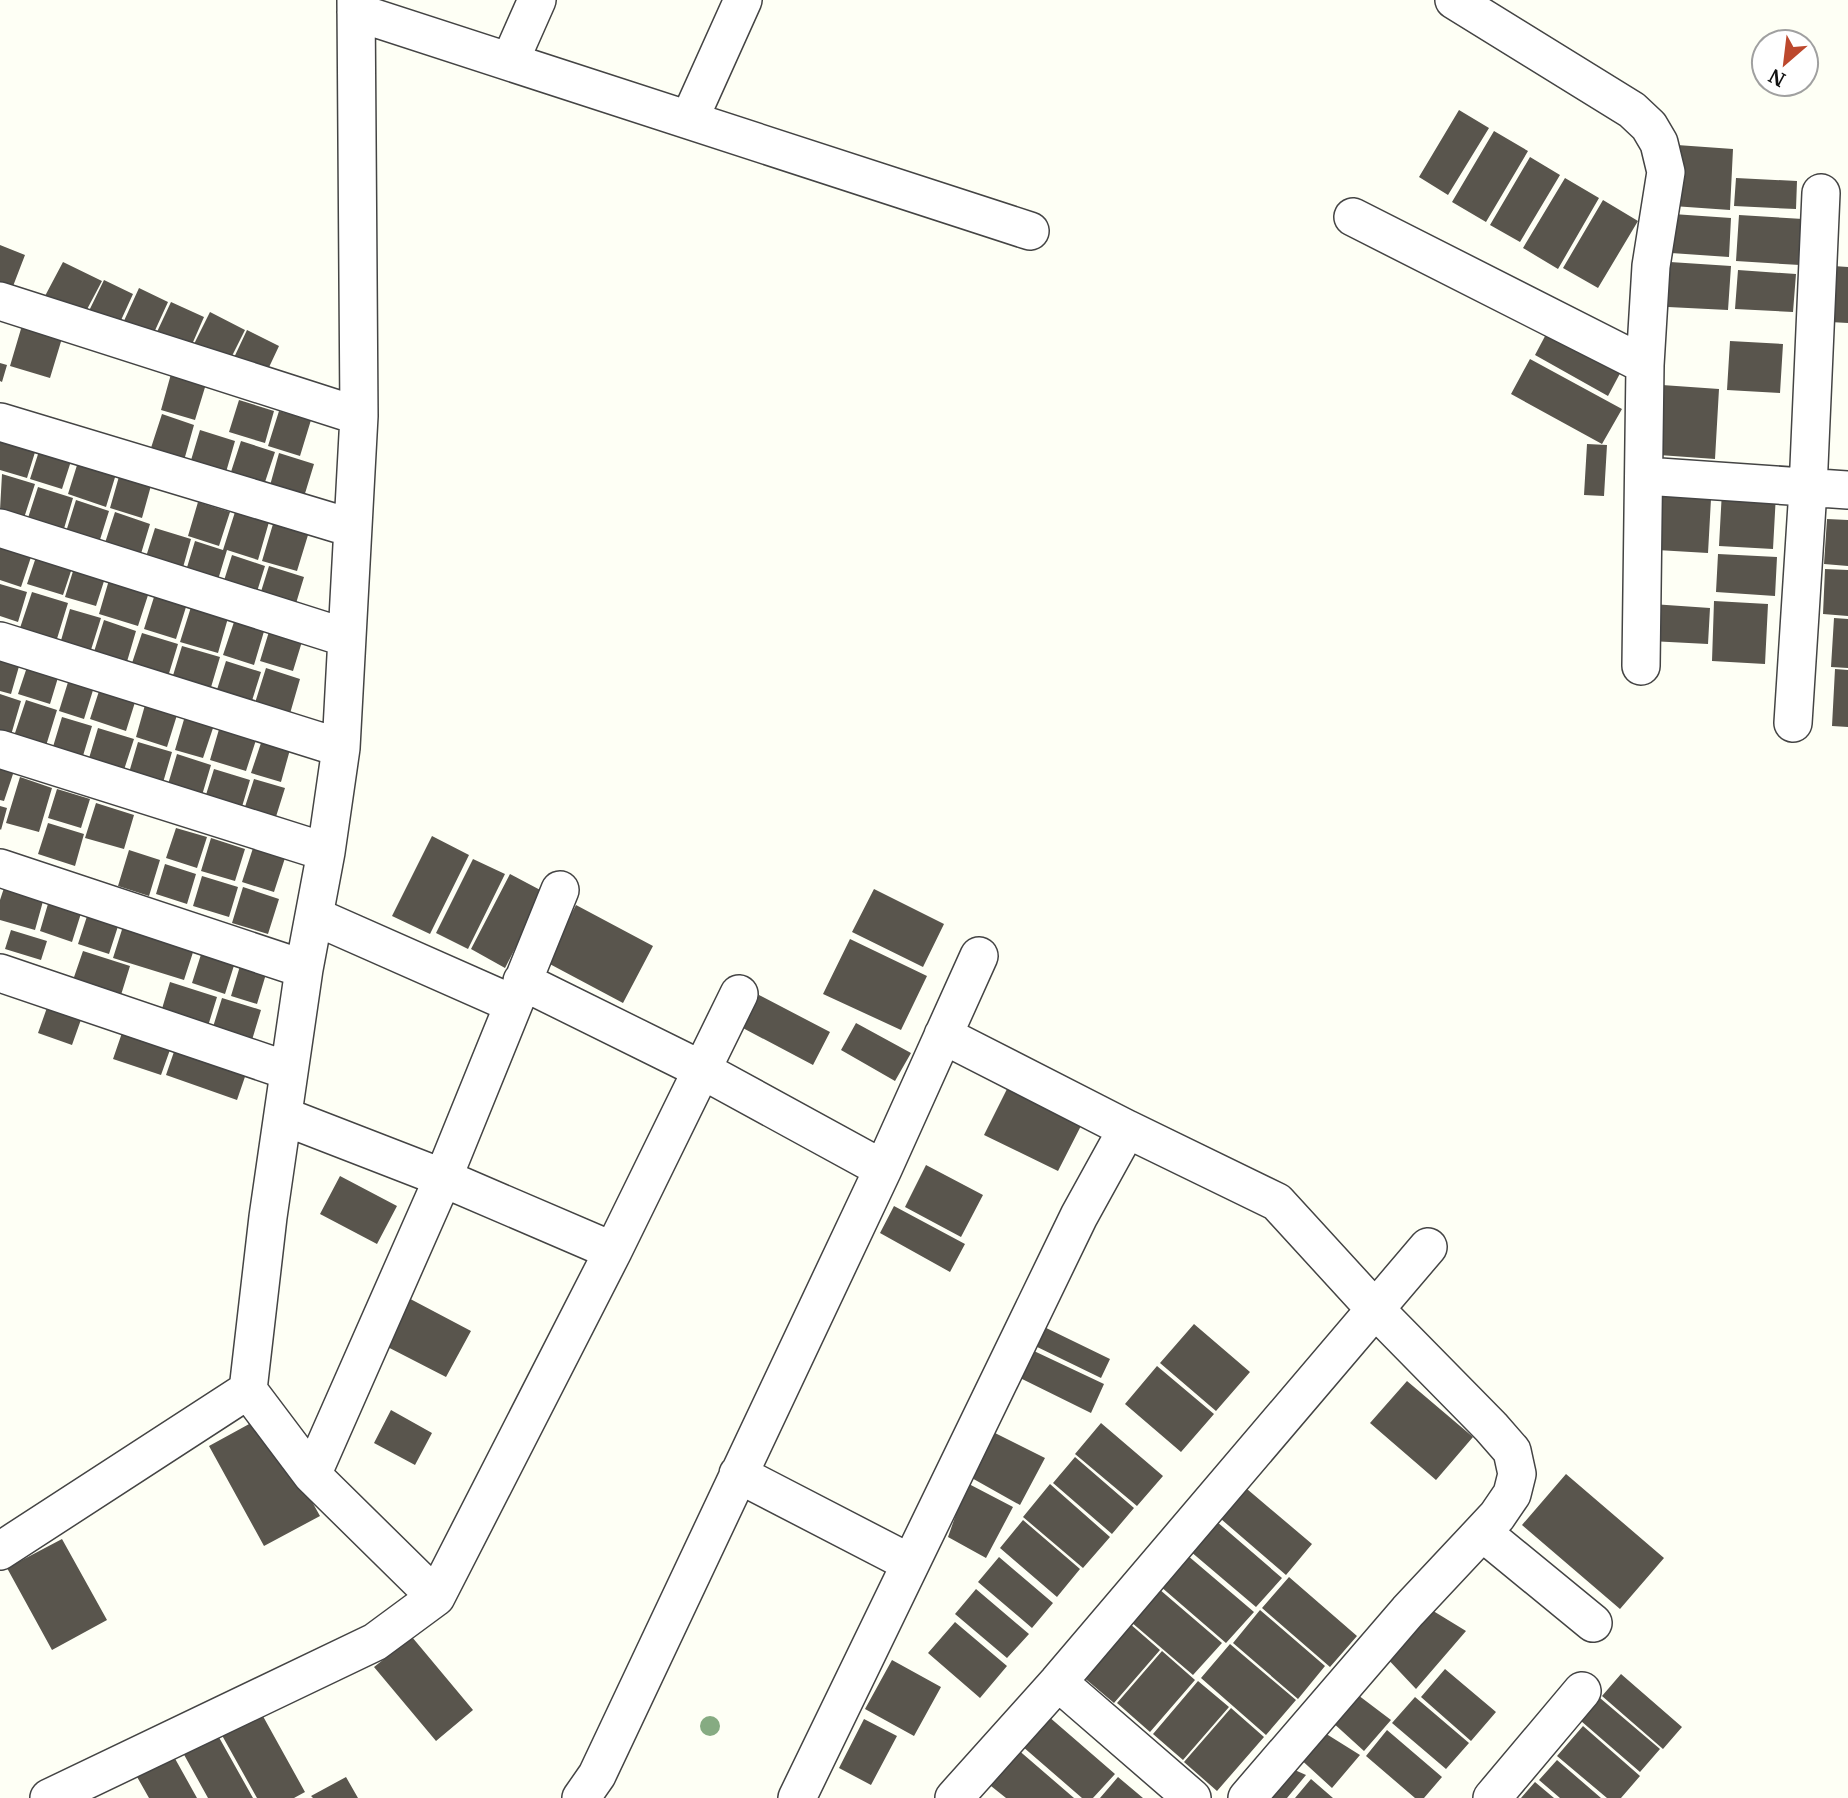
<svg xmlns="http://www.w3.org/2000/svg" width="1848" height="1798" viewBox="0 0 1848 1798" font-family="Merriweather,serif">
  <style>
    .building { fill: #59554d }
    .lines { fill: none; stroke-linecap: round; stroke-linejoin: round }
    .minor-casing { stroke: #444; stroke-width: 40 }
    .minor { stroke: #fff; stroke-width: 37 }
    .tree { fill: #86ab82 }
  </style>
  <rect width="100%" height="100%" fill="#fefff5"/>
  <path class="building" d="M1459,110L1489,128L1448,195L1419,177Z
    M1494,131L1528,151L1486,222L1452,202Z
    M1677,145L1733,149L1730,210L1673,206Z
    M1530,157L1560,175L1520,242L1490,225Z
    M1565,178L1599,198L1558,269L1523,248Z
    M1736,178L1797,181L1796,209L1734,206Z
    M1603,200L1638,221L1598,288L1563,268Z
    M1673,214L1731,218L1729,257L1671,253Z
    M1739,215L1803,219L1800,265L1736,261Z
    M0,245L25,255L10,294L0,290Z
    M63,262L102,281L84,315L45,296Z
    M1670,262L1731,266L1728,310L1668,307Z
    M1833,266L1848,267V323L1830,322Z
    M1738,270L1796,274L1793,312L1735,309Z
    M104,280L133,294L117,329L87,315Z
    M139,288L168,302L152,337L123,323Z
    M171,302L204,317L190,349L156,334Z
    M210,312L245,330L228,364L193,346Z
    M23,322L63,335L50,378L10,366Z
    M1552,323L1625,364L1608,396L1535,355Z
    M247,330L279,346L263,380L231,364Z
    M1730,341L1783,344L1780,393L1727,390Z
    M1530,359L1622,409L1602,444L1511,394Z
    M0,363L7,365L2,382L0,381Z
    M171,374L206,384L195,420L161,410Z
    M1662,385L1719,389L1715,459L1659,455Z
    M239,400L274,411L265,443L229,432Z
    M279,411L311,420L300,456L268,446Z
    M162,414L194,425L183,464L149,454Z
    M200,430L235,441L224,479L189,467Z
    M0,438L36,449L27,478L0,470Z
    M241,441L275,452L263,488L229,478Z
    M1587,444L1607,445L1604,496L1584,495Z
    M40,448L72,458L62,489L30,479Z
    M279,453L314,464L303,500L269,489Z
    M78,462L116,474L106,507L68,494Z
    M120,473L152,482L142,518L110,508Z
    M2,474L35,484L24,518L0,510Z
    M38,487L73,498L63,532L27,521Z
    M1722,491L1776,494L1773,549L1719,546Z
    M1660,496L1711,499L1708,553L1657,550Z
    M76,500L109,511L98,546L65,535Z
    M198,502L230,512L219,546L188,536Z
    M115,512L150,524L140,557L104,546Z
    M235,512L269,522L258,560L227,550L217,583L185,574L195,541L223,550Z
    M1827,519L1848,520V566L1824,564Z
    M273,524L308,535L297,571L262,561Z
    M155,528L191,539L182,571L145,560Z
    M0,544L32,554L21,587L0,580Z
    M1718,554L1777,557L1775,596L1716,592Z
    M232,555L265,566L255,598L222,587Z
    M36,557L72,568L63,595L27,584Z
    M269,566L304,577L294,610L259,598Z
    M74,568L105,578L96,606L65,597Z
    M1825,569L1848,570V616L1823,614Z
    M109,580L149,592L138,626L99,614Z
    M0,584L27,592L18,622L0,616Z
    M32,592L68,603L56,642L19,631Z
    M154,597L186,607L176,639L144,629Z
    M1714,601L1768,604L1765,664L1712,661Z
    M1652,604L1710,608L1708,644L1650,641Z
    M191,607L228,618L218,653L180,642Z
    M70,609L101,618L90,653L60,644Z
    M1834,618L1848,619V668L1831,667Z
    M235,619L265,628L254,665L223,655Z
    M104,620L136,631L126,665L93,655Z
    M271,625L304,635L293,671L260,661Z
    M142,633L178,644L167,680L130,669Z
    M182,646L220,657L209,694L171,682Z
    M0,657L20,663L11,694L0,691Z
    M29,661L60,671L50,704L18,694Z
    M226,661L261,672L250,707L215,696Z
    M266,668L300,679L289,717L254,706Z
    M1835,669L1848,670V727L1832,726Z
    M69,679L94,687L84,719L59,711Z
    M100,688L136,699L126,731L90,719Z
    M0,694L21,701L11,735L0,731Z
    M26,700L57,710L45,749L13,739Z
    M145,705L177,715L167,747L136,737Z
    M185,716L214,725L203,758L175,750Z
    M62,717L92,726L82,759L52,750Z
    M220,726L257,737L246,771L210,760Z
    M98,728L134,739L122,776L87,765Z
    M263,737L291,746L281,782L251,773Z
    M138,742L172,752L162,786L128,776Z
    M177,754L211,765L200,802L166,791Z
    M0,764L15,768L4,801L0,800Z
    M214,769L250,780L241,810L205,798Z
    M20,777L52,788L39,832L6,823Z
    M254,779L285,788L274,823L243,813Z
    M57,789L90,799L81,828L48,818Z
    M96,803L134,815L124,849L85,838Z
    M0,806L7,808L1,830L0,829Z
    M48,823L84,834L75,866L38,854Z
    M176,828L207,837L197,868L166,858Z
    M432,836L469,855L430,934L392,916Z
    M211,838L245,849L235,881L201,871Z
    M253,848L285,858L274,892L242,882Z
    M129,850L160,860L149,896L118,886Z
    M473,859L505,874L468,949L436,933Z
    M165,864L196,874L187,904L156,894Z
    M510,874L544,892L505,968L471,949Z
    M202,876L238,887L229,917L193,906Z
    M6,882L45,894L35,930L0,920V900Z
    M243,887L279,899L268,934L232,923Z
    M874,889L944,924L923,967L852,932Z
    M50,897L83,907L72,942L40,931Z
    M576,905L653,946L623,1003L546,962Z
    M90,907L121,917L109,954L78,944Z
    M125,920L196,943L184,980L113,958Z
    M11,930L47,941L41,960L5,949Z
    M850,939L927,976L901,1030L823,994Z
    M204,945L237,956L225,994L192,983Z
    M83,951L130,966L121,995L73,980Z
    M243,956L269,964L257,1004L231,996Z
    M170,982L217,997L208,1026L161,1012Z
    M759,995L830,1032L813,1065L741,1027Z
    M222,998L261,1010L252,1040L213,1027Z
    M49,1002L83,1014L72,1045L38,1033Z
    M856,1023L911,1053L895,1081L841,1050Z
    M123,1030L171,1047L161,1075L113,1059Z
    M177,1043L248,1068L237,1100L166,1075Z
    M1012,1079L1086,1116L1058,1171L984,1135Z
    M926,1165L983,1195L961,1237L905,1207Z
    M340,1176L397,1206L377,1244L320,1214Z
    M894,1206L965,1244L950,1272L880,1233Z
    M399,1293L471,1331L446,1377L374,1340Z
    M1038,1324L1110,1359L1101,1378L1029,1343Z
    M1194,1324L1250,1372L1216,1411L1160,1363Z
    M1017,1343L1104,1384L1091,1413L1004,1370Z
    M1157,1366L1214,1414L1181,1452L1125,1404Z
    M1407,1381L1473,1437L1436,1480L1370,1423Z
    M391,1410L432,1433L415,1465L374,1443Z
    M264,1416L320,1516L264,1546L209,1446Z
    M1101,1423L1163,1476L1137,1506L1075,1454Z
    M995,1433L1045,1458L1020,1505L970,1477Z
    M1075,1457L1134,1508L1112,1534L1053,1483Z
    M1566,1474L1664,1558L1620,1609L1522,1525Z
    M967,1483L1013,1507L986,1558L948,1537Z
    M1050,1484L1110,1537L1083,1568L1023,1517Z
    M1247,1489L1312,1544L1286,1575L1221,1519Z
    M1023,1520L1080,1569L1057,1597L1000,1548Z
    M1216,1521L1282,1578L1256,1607L1190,1551Z
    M62,1539L107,1620L52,1650L7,1568Z
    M1187,1555L1254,1612L1226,1643L1160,1586Z
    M999,1557L1053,1603L1032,1628L978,1582Z
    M1289,1577L1357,1636L1330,1667L1262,1608Z
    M976,1589L1029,1634L1007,1658L955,1614Z
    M1159,1589L1222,1643L1193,1675L1131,1622Z
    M1430,1609L1466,1631L1416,1689L1384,1655Z
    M1260,1610L1325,1666L1298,1699L1233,1643Z
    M955,1622L1007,1666L980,1698L928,1653Z
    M1129,1623L1160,1650L1114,1703L1082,1676Z
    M412,1637L473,1710L436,1741L374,1667Z
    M1230,1644L1296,1700L1266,1735L1201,1678Z
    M1162,1651L1195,1680L1150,1732L1117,1703Z
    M892,1660L941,1687L914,1736L865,1709Z
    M1445,1669L1496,1712L1471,1741L1421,1697Z
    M1621,1674L1682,1727L1663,1749L1602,1696Z
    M1198,1681L1229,1707L1183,1760L1153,1734Z
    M1354,1692L1391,1720L1364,1751L1331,1721Z
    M1415,1697L1469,1743L1446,1769L1392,1723Z
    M1600,1698L1660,1749L1640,1772L1581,1721Z
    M1231,1708L1264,1737L1217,1791L1184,1762Z
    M259,1709L305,1792L294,1798H257L219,1730Z
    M1048,1716L1115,1774L1093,1798H1082L1022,1746Z
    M864,1719L897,1736L871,1785L839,1768Z
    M1583,1726L1640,1776L1621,1798H1607L1557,1756Z
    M1320,1730L1360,1755L1332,1788L1297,1756Z
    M1387,1730L1442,1777L1424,1798H1415L1366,1756Z
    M216,1732L253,1798H208L182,1751Z
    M1016,1748L1074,1798H1006L986,1782Z
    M173,1755L197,1798H149L136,1775Z
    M1557,1760L1601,1798H1560L1539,1780Z
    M1288,1767L1306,1775L1287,1798H1260Z
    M346,1777L358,1798H313L311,1796Z
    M1118,1777L1143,1798H1100Z
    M1311,1779L1333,1798H1295Z
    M1535,1782L1554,1798H1521Z"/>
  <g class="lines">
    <defs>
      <path id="minor" d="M356,0L359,416L341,748L326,852L304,969L268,1217L248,1390L312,1475L436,1597
        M1454,0L1632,110L1649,126L1659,143L1666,172L1651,266L1645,365L1641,666
        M356,12L1030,231
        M510,61L537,0
        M689,120L743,0
        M1353,217L1645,365
        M0,301L359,416
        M0,422L352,528
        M1645,476L1848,490
        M0,528L347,638
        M0,641L341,748
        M1793,723L1808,489L1821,193
        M0,749L326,852
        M0,868L304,969
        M314,916L513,1004
        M0,973L289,1071
        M522,981L702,1070L883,1169
        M943,1035L1127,1129
        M283,1116L443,1178L613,1251
        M738,1474L908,1562
        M312,1475L443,1178L560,890
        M1482,1532L1593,1623
        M0,1551L248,1390
        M1058,1682L1192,1798
        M49,1798L375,1642L436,1597L613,1251L739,994
        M581,1798L597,1775L883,1169L979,956
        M797,1798L1079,1216L1127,1129L1277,1202L1374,1308L1491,1427L1512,1451L1517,1474L1512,1494L1497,1516L1408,1611L1247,1798
        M954,1798L1058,1682L1428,1247
        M1492,1798L1582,1691"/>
    </defs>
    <use href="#minor" class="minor-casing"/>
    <use href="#minor" class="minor"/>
  </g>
  <circle class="tree" cx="710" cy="1726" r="10"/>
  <g transform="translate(1785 63) rotate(208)"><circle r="33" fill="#ffffff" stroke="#a0a0a0" stroke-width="2"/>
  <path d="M0-5L12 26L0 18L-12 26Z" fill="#bc482d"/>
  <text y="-10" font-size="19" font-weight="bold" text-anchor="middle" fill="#111111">N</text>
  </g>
</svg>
